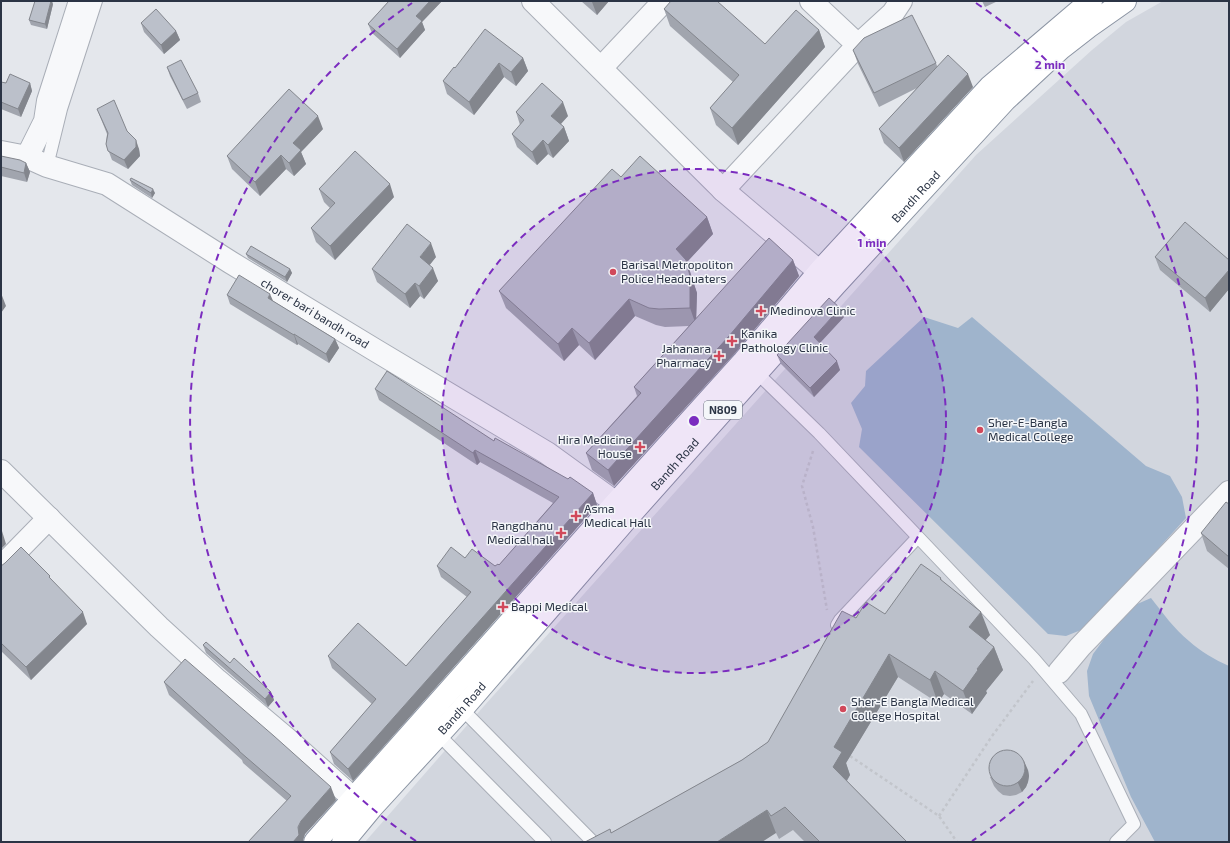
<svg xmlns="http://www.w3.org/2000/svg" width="1230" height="843" viewBox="0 0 1230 843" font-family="'Exo 2',sans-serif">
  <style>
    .built { fill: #d2d6de }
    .water { fill: #9fb4cc }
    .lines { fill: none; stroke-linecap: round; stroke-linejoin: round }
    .service-casing { stroke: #a9aeb7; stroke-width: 14 }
    .minor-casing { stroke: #a9aeb7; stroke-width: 24 }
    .trunk-casing { stroke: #8b94a3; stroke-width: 24 }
    .path { stroke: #c2c5cb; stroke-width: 2.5; stroke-dasharray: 3 3; stroke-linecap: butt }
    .service { stroke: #f7f8fa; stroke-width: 12 }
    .minor { stroke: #f7f8fa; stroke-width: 22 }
    .trunk { stroke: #fff; stroke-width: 22 }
    .wall { fill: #a1a5ae }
    .shaded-wall { fill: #83868d }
    .building { fill: #bbc0ca; stroke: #83868d }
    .ring { fill: none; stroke: #7b2cbf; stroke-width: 2; stroke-dasharray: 7 5 }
    .poi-dot { fill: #d1495b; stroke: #f4f6f9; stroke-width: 1.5 }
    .labels { text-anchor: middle; stroke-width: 3; stroke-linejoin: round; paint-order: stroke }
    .shield { fill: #f4f6f9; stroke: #676e7b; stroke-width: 1 }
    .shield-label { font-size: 11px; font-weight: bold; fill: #2b3445 }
    .street-label { font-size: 12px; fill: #2b3445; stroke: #f4f6f9 }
    .poi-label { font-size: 12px; fill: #2b3445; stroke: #f4f6f9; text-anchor: start }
    .centre { fill: #7b2cbf; stroke: #f4f6f9; stroke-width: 2 }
    .ring-label { font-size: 12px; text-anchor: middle; font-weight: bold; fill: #7b2cbf; stroke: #f4f6f9; stroke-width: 3; stroke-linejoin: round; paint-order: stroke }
  </style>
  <rect width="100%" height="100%" fill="#e4e7ec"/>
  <path class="built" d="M1163,1H1229V842H365L484,706L976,155L1092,50L1126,22Z"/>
  <path class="water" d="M924,317L958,328L972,317L1146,466L1170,476L1182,497L1186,518L1086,628L1066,636L1048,634L859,447L862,429L851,403L865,386L866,371Z
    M1151,598C1163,613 1174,629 1189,641C1200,651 1215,660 1229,666V842H1155L1131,797L1089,696L1087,671L1093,654L1119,619L1135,605Z"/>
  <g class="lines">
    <defs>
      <path id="service" d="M47,166L61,109L96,1
        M754,370L819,433L918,537L1034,659L1081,714L1134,824L1116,842
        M837,625L840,620L918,537
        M459,706L593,842
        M435,731L545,842"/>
      <g id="minor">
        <path d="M533,1L723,190"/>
        <path d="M811,1L858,45L723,190L834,284"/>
        <path d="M858,45L893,13L901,1"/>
        <path d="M601,68L664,1"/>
        <path id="s1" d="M1,152L27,157L47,166L107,184L230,262L375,350L547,453L616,503"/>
        <path d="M27,157L45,121L48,101L80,1"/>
        <path d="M1,471L159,627L217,680L287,739L354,799"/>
        <path d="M1,567L49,518"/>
        <path d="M1059,672L1080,647L1229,492"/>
      </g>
      <g id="trunk">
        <path d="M315,842L616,503L744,361L820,271L990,87L1091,1"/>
        <path id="s2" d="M343,842L372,807L462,709L628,517L835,285L1005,100L1061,48L1088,27L1125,1"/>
      </g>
    </defs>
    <use href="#service" class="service-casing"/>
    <use href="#minor" class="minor-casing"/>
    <use href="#trunk" class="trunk-casing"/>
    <path class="path" d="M813,451L802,486L813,527L827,610
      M850,756L939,816L957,842
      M939,816L992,736L1033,681"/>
    <use href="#service" class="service"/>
    <use href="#minor" class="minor"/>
    <use href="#trunk" class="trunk"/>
  </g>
  <path class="wall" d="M389,1H442L422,22L425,30L400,58L372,33L368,24Z
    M581,1H609L597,15Z
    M982,1H998L985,7Z
    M53,4L47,29L31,25L29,20Z
    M664,9L765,44L819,30L825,47L738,145L716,125L710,108L733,82L670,26Z
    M141,23L176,31L180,40L164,54L144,32Z
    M853,50L936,63L937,66L973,87L904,162L884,143L879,129L917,88L879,107L858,64Z
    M523,58L528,71L516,86L504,77L474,115L447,94L443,81L455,68Z
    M167,67L198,93L201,102L187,109L170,76Z
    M1,82L6,83H30L32,91L21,117L1,109Z
    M97,109L127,131L139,149L140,156L128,169L112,160L106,144L107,134Z
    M516,112L568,116L561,124L564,127L569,141L553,158L548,154L537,165L517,147L512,134L520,125Z
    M323,129L301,152L306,164L294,176L286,169L260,196L232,169L227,156Z
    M1,156L26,163L30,172L27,182L1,176Z
    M621,177L707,217L713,234L687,262L692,278L697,293L696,318L793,260L799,276L735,353L614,486L592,470L586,453L637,396L634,387L689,326L665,327L656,325L635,316L595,360L579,345L564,361L506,308L499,291Z
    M130,180L155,193L152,198L132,185Z
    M319,189L394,197L335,260L316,242L311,228L330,208L324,202Z
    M246,254L290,269L292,273L287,282L248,258Z
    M436,257L429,265L438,281L424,299L420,296L410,308L377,282L372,269Z
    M1155,257L1229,260V289L1210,312L1160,270Z
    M227,295L273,301L335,339L339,348L329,363L298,344L297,345L230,304Z
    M844,317L820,343L840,370L814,397L781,364L777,355Z
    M375,389L494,441L593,493L597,505L353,781L334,764L330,752L372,704L332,668L328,656L406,666L467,597L441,577L437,566H495L499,565L553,503L480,462L477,465L379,400Z
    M1229,504V569L1207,551L1201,533Z
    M1,566L52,581L87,624L31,680L1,651Z
    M941,578L942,581L990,635L985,640L994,647L1003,670L986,691L987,693L972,714L944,694L938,703L898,677L846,763L850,775L847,781L907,842H805L793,830L779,839L776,833H611L742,760L768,742L856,618L885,614Z
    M203,645L230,663L271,692L274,700L268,707L206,653Z
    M164,682L336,800L305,834L303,840V842H248L287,801L243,763L242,760L169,695Z
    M1028,770L1029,776L1028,782L1026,787L1022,792L1016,795L1010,796L1003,795L998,791L994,786L990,777Z"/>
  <path class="shaded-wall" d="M51,1H52L53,4L47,29L45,24Z
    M430,1H442L422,22L425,30L400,58L397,49L416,16Z
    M593,1H609L597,15L592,2Z
    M819,30L825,47L738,145L732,128Z
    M176,31L180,40L164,54L161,45Z
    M523,58L528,71L516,86L511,72Z
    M499,63L504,77L474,115L469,102Z
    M968,74L973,87L904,162L899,148Z
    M30,83L32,91L21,117L18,109Z
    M563,102L568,116L556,129L551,116Z
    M318,116L323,129L301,152L306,164L294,176L289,163L293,143Z
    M564,127L569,141L553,158L548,145Z
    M136,140L139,149L140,156L128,169L124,160Z
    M543,140L548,154L537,165L532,152Z
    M281,155L286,169L260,196L255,182Z
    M26,163L30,172L27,182L24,173Z
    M390,184L394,197L335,260L330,246Z
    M153,189L155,193L152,198L151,193Z
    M707,217L713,234L687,262L692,278L697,293L696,325L690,308L676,249Z
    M431,243L436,257L425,271L420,257Z
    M793,260L799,276L735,353L614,486L608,470Z
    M433,268L438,281L424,299L419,286Z
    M290,269L292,273L287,282L285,277Z
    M1229,270V289L1210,312L1205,298Z
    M415,283L420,296L410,308L405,294Z
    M1,293L6,306L1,313Z
    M270,294L274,303L268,298Z
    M629,299L635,316L595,360L589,343Z
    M840,308L844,317L817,346L814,337Z
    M572,328L579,345L564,361L558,344Z
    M294,334L298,344L297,345L294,335Z
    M335,339L339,348L329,363L326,354Z
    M837,361L840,370L814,397L810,388Z
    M475,450L480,462L477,465L473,453Z
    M593,493L597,505L353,781L348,769Z
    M2,531L6,544L1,549V532Z
    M83,612L87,624L31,680L26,667Z
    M981,612L990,635L977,650L969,627Z
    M994,647L1003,670L986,691L987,693L972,714L963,691L977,669Z
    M889,654L898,677L846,763L850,775L841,790L833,767L834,747Z
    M935,671L944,694L938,703L930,680Z
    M271,692L274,700L268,707L265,699Z
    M1024,761L1028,770L1029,776L1028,782L1026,787L1022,792L1018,783Z
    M331,787L336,800L305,834L303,840V842H293L301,821Z
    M767,810L776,833L762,842H717Z"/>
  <path class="building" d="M35,1H51L45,24L29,20Z
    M389,1H430L416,16L422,21L397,49L368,24Z
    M671,1H717L765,44L796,10L819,30L732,128L710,108L739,75L664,9Z
    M156,9L176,31L161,45L141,23Z
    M912,15L936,63L874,93L853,50L864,38Z
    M485,29L523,58L511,72L499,63L469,102L443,81L454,67L455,68Z
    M948,55L968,74L899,148L879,129Z
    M181,60L198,93L183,100L167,67Z
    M10,74L30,83L18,109L1,102V82L6,83Z
    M542,83L563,102L551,116L564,127L548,145L543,140L532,152L512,134L524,120L516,112Z
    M289,89L318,116L293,143L301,150L289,163L281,155L255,182L227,156Z
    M114,100L127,131L136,140V147L124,160L108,151L106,144L108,133L97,109Z
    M355,151L390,184L330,246L311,228L335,203L319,189Z
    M1,156L20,160L26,163L24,173L1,167Z
    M640,156L707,217L676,249L686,260L690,276V308L659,309L649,308L629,299L589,343L572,328L558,344L499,291L612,169L621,177Z
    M131,178L153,189L151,193L130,180Z
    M1185,222L1229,260V270L1205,298L1155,257Z
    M407,224L431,243L420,257L433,268L419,286L415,283L405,294L372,269Z
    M769,238L793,260L729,336L608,470L586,453L641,393L634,387Z
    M251,246L290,269L285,277L246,254Z
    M239,275L270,294L268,298L335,339L326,354L294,334V335L227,295Z
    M829,298L840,308L814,337L837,361L810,388L777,355Z
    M387,371L494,441L495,438L568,479L570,477L593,493L348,769L330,752L376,699L328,656L358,623L406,666L471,592L437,566L451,547L465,558L472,549L495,566L498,564L499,565L559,497L475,450L473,453L375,389Z
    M1226,502L1229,504V557L1201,533Z
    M21,547L50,576L49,577L83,612L26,667L1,643V566L5,563Z
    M921,564L941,578L940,579L981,612L969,627L994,647L977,669L978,670L963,691L935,671L930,680L889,654L834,747L842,752L833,767L907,842H820L785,807L771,816L767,810L717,842H585L610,829L611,833L742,760L768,742L842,611L856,618L866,602L885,614Z
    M206,642L230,663L234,658L271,692L265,699L203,645Z
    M185,659L274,736L331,787L301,821L298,827L299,835L293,842H248L291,796L239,751V750L164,682Z
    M989 768a18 18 0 1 1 36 0a18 18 0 1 1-36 0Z"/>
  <circle cx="694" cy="421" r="252" fill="#7b2cbf" fill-opacity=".12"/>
  <g class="ring">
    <circle cx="694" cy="421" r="252"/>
    <path d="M416 841A504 504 0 0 1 412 3M976 3A504 504 0 0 1 972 841"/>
  </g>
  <g class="poi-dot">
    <circle cx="613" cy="272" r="4"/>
    <path d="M759 305h4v4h4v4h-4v4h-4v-4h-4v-4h4z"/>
    <path d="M730 335h4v4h4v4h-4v4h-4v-4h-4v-4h4z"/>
    <path d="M717 350h4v4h4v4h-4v4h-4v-4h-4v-4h4z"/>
    <circle cx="980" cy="430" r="4"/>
    <path d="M638 441h4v4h4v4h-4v4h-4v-4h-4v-4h4z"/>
    <path d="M574 510h4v4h4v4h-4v4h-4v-4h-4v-4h4z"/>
    <path d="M559 527h4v4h4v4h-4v4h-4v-4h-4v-4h4z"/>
    <path d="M501 601h4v4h4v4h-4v4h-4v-4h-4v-4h4z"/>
    <circle cx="843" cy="709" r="4"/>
  </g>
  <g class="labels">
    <rect class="shield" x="704" y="401" width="38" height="18" rx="3"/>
    <g class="shield-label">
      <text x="723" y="414">N809</text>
    </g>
    <g class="street-label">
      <text dy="4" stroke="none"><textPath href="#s2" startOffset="863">Bandh Road</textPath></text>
      <text dy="4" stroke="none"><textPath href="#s1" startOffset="356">chorer bari bandh road</textPath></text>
      <text dy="4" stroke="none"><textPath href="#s2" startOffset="503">Bandh Road</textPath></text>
      <text dy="4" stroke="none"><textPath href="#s2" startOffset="179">Bandh Road</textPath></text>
    </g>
    <g class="poi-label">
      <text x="621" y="269">Barisal Metropoliton<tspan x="621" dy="14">Police Headquaters</tspan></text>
      <text x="770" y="315">Medinova Clinic</text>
      <text x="741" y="338">Kanika<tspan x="741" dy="14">Pathology Clinic</tspan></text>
      <text x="711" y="353" text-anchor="end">Jahanara<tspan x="711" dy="14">Pharmacy</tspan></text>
      <text x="988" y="427">Sher-E-Bangla<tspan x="988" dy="14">Medical College</tspan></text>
      <text x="632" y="444" text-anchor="end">Hira Medicine<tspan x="632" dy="14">House</tspan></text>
      <text x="584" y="513">Asma<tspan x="584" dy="14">Medical Hall</tspan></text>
      <text x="553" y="530" text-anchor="end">Rangdhanu<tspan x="553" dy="14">Medical hall</tspan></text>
      <text x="511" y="611">Bappi Medical</text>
      <text x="851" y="706">Sher-E Bangla Medical<tspan x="851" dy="14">College Hospital</tspan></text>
    </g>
  </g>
  <circle cx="694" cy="421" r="6" class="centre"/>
  <g class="ring-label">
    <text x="1050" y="69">2 min</text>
    <text x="872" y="247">1 min</text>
  </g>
  <rect width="1230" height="843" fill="none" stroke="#2b3445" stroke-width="4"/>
</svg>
